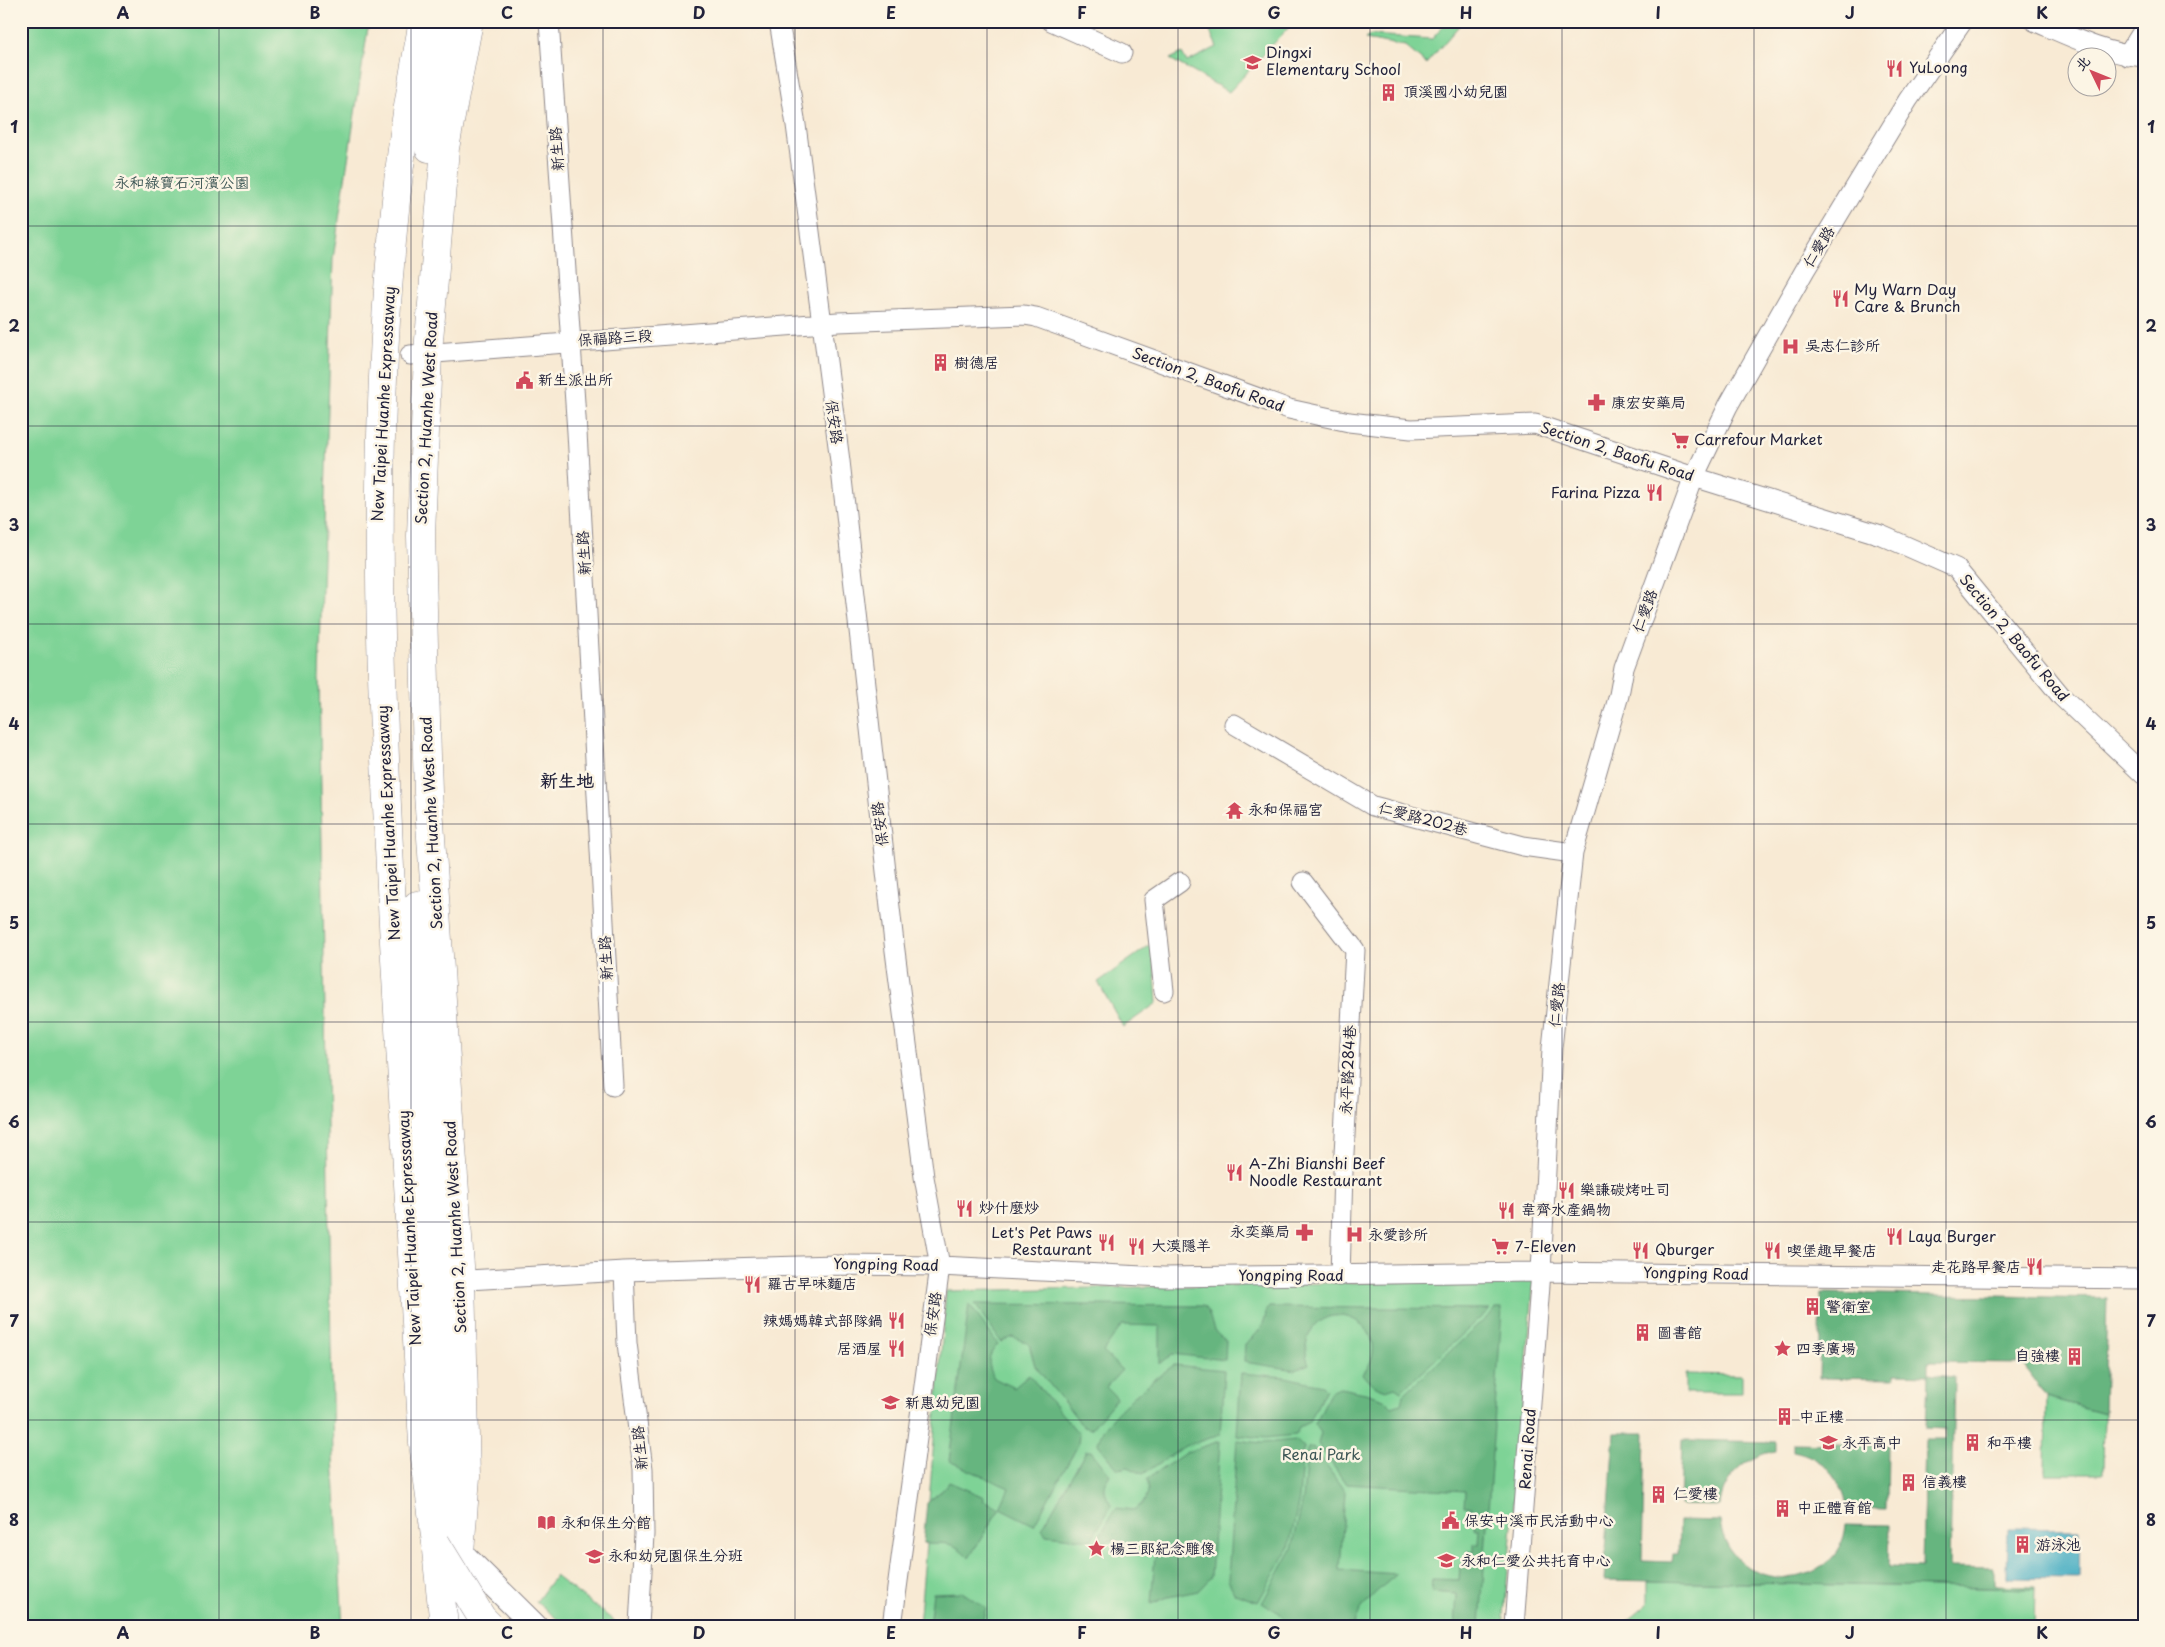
<svg xmlns="http://www.w3.org/2000/svg" width="2165" height="1647" viewBox="0 0 2165 1647" font-family="'Playpen Sans','LXGW WenKai TC',sans-serif">
  <style>
    .green { fill: #7ed396; stroke: #507a68 }
    .forest { fill: #66b57f; stroke: #446c5d }
    .water { fill: #43acc2; stroke: #32677e }
    .lines { fill: none; stroke-linecap: round; stroke-linejoin: round }
    .minor-casing { stroke: #8d8688; stroke-width: 21 }
    .tertiary-casing { stroke: #8d8688; stroke-width: 26 }
    .secondary-casing { stroke: #8d8688; stroke-width: 29 }
    .trunk-casing { stroke: #8d8688; stroke-width: 29 }
    .minor { stroke: #fff; stroke-width: 19 }
    .tertiary { stroke: #fff; stroke-width: 24 }
    .secondary { stroke: #fff; stroke-width: 28 }
    .trunk { stroke: #fff; stroke-width: 28 }
    .trunk-bridge-casing { stroke: #8d8688; stroke-width: 29; stroke-linecap: butt }
    .trunk-bridge { stroke: #fff; stroke-width: 28 }
    .grid { fill: none; stroke: #22223b; stroke-width: 1; stroke-opacity: 0.55 }
    .labels { text-anchor: middle; stroke-width: 5; stroke-linejoin: round; paint-order: stroke }
    .poi-label { font-size: 15px; fill: #22223b; stroke: #fcf5e5; text-anchor: start }
    .street-label { font-size: 15px; fill: #22223b; stroke: #fcf5e5 }
    .park-label { font-size: 15px; fill: #3e5756; stroke: #fcf5e5 }
    .quarter-label { font-size: 18px; font-weight: bold; fill: #22223b; stroke: #fcf5e5 }
    .neatline { fill: none; stroke: #22223b; stroke-width: 2 }
    .grid-label { font-size: 16px; text-anchor: middle; font-weight: bold; fill: #22223b }
  </style>
  <rect width="100%" height="100%" fill="#fcf5e5"/>
  <filter id="ink" filterUnits="userSpaceOnUse"><feTurbulence type="fractalNoise" baseFrequency=".02" numOctaves="2"/><feDisplacementMap in="SourceGraphic" scale="10" xChannelSelector="R" yChannelSelector="G"/><feConvolveMatrix kernelMatrix="1 2 1 2 8 2 1 2 1" color-interpolation-filters="sRGB"/></filter>
  <filter id="wash" filterUnits="userSpaceOnUse"><feTurbulence type="fractalNoise" baseFrequency=".0096" numOctaves="4" result="noise"/><feDisplacementMap in="SourceGraphic" scale="20" xChannelSelector="R" yChannelSelector="G"/><feGaussianBlur stdDeviation="1.12" result="paint"/><feColorMatrix in="noise" values="0 0 0 0 0 0 0 0 0 0 0 0 0 0 0 0 0 1.4 0 .05"/><feComposite in="paint" operator="in"/></filter>
  <g filter="url(#wash)">
    <rect width="100%" height="100%" fill="#f8ead4"/>
    <path class="green" d="M21,21H369L333,259L319,678L333,1457L343,1626H21Z
      M1226,21H1285L1290,26L1229,92L1170,59L1182,53L1187,62L1217,47L1209,29Z
      M1448,21H1463L1426,64L1405,46L1365,39L1371,35L1432,39Z
      M1153,943L1157,1003L1123,1027L1098,982Z
      M1534,1279L1503,1626H919L926,1544L923,1543L929,1501L946,1291Z
      M1685,1374L1742,1375V1393H1685Z
      M2046,1397L2104,1413L2103,1474H2045Z
      M555,1576L621,1626H566L536,1602Z
      M1648,1581L2035,1589L2034,1626H1621L1648,1603Z"/>
    <path class="forest" d="M1821,1293L2107,1298L2104,1413L2046,1397L2023,1363L1928,1362V1374L1954,1377L1950,1567L1994,1568V1585L2035,1586V1589L1604,1580L1614,1433H1645L1642,1561L1672,1562L1673,1554H1678L1679,1520L1720,1521C1730,1598 1841,1594 1846,1524L1890,1525L1889,1566L1922,1567L1925,1439H1945L1944,1429L1926,1428L1928,1375L1895,1374V1379L1819,1378Z
      M969,1304L998,1344C987,1356 987,1363 994,1378L1014,1388L1029,1375L1079,1434L1078,1445L1034,1525L1000,1508L969,1558C953,1540 945,1544 923,1543L927,1503L946,1487L949,1482L984,1497L983,1500L1000,1508L1009,1488L949,1461Z
      M975,1304L1203,1306C1216,1318 1206,1330 1226,1340L1225,1360L1172,1354L1160,1364V1326L1122,1325L1103,1352L1122,1370L1106,1387L1117,1398L1091,1429L1084,1427L1035,1366L1029,1344L1013,1337L1001,1342Z
      M1269,1307L1490,1309L1401,1391L1395,1387L1386,1390L1373,1385L1363,1374C1400,1329 1327,1290 1308,1337C1305,1346 1305,1356 1309,1364L1295,1370L1244,1362L1245,1344C1257,1334 1266,1326 1266,1310Z
      M1496,1309H1502L1480,1626H1455L1457,1594L1431,1592L1432,1579L1459,1580L1460,1565H1468V1551L1474,1552V1544H1479L1480,1529H1475L1476,1522L1471,1521L1472,1507H1464L1465,1491L1346,1484L1318,1444L1321,1433L1315,1424L1331,1391L1340,1388L1365,1393L1384,1399L1392,1407L1401,1404L1403,1395Z
      M1174,1365L1224,1370L1220,1435L1185,1446L1143,1474L1128,1467L1118,1469L1098,1444C1100,1420 1154,1379 1174,1365Z
      M1241,1373L1285,1377L1322,1385L1326,1389L1309,1422L1299,1427L1296,1435L1265,1438L1237,1435Z
      M1237,1440L1262,1443L1296,1440L1303,1447L1299,1499L1289,1548L1258,1602L1235,1594L1228,1580Z
      M1682,1440L1776,1442V1451C1748,1455 1722,1477 1720,1506L1680,1505Z
      M1220,1441L1211,1577L1198,1591L1168,1597L1151,1604L1155,1554L1115,1540L1095,1544L1116,1508L1133,1510C1146,1503 1151,1494 1147,1479L1187,1452Z
      M1793,1443L1888,1445L1887,1509L1847,1508C1843,1479 1822,1456 1793,1451Z
      M1313,1447L1345,1492L1340,1570L1397,1574C1379,1590 1361,1602 1353,1626H1294L1278,1612L1262,1603L1292,1549L1303,1499L1307,1448Z
      M1086,1451H1091L1110,1475C1102,1485 1104,1495 1112,1505L1091,1540L1046,1535L1042,1528Z
      M962,1592L986,1608L981,1626H929L933,1593Z"/>
    <path class="water" d="M2008,1528L2080,1529L2079,1578L2007,1577Z"/>
  </g>
  <g filter="url(#ink)">
    <g class="lines">
      <defs>
        <path id="minor" d="M549,21L577,432L613,1086
          M779,21L796,125L840,461L894,943L924,1177L940,1266L892,1626
          M1051,21L1122,53
          M2034,21C2069,36 2105,54 2144,57
          M2127,56L2144,29
          M410,355L838,322L1024,315L1036,317L1289,409L1349,422L1411,429L1535,424L1694,477L1881,535L1956,568L2062,697L2144,775
          M1234,724L1373,806L1523,846L1573,853
          M1303,882L1355,950L1343,1172L1340,1276
          M1164,991L1154,900L1180,882
          M624,1271L627,1343L643,1469L644,1534L639,1626
          M450,1281L624,1271L836,1265L940,1266L1164,1277L1541,1272L2144,1279
          M1514,1626L1541,1272L1552,1048L1573,853L1619,695L1624,668L1694,477L1728,406L1805,270L1908,100L1963,21"/>
        <path id="tertiary" d="M450,1551L460,1552L535,1626"/>
        <path id="secondary" d="M429,148L435,90L449,21
          M417,905L443,1356V1529
          M467,1626L460,1552L466,1477L461,1281L428,793L421,536L428,352L445,148L469,21"/>
        <path id="trunk" d="M423,21C416,61 408,101 403,141C368,407 379,676 394,942C404,1109 413,1276 423,1443L436,1543"/>
      </defs>
      <use href="#minor" class="minor-casing"/>
      <use href="#tertiary" class="tertiary-casing"/>
      <use href="#secondary" class="secondary-casing"/>
      <use href="#trunk" class="trunk-casing"/>
      <use href="#minor" class="minor"/>
      <use href="#tertiary" class="tertiary"/>
      <use href="#secondary" class="secondary"/>
      <use href="#trunk" class="trunk"/>
      <defs>
        <path id="trunk-bridge" d="M436,1543L482,1618L490,1626
          M436,1550L444,1626"/>
      </defs>
      <use href="#trunk-bridge" class="trunk-bridge-casing"/>
      <use href="#trunk-bridge" class="trunk-bridge"/>
    </g>
  </g>
  <path class="grid" d="M219,21V1626M411,21V1626M603,21V1626M795,21V1626M987,21V1626M1178,21V1626M1370,21V1626M1562,21V1626M1754,21V1626M1946,21V1626M21,226H2144M21,426H2144M21,624H2144M21,824H2144M21,1022H2144M21,1222H2144M21,1420H2144"/>
  <defs>
    <symbol id="school-bare" viewBox="-9 -9 18 18"><path d="M0-5L7-2L0 1L-7-2ZM-4 1L0 2.5L4 1V4Q0 6-4 4Z" fill="#d1495b" stroke="#fcf5e5" stroke-width="2.5" paint-order="stroke"/></symbol>
    <symbol id="restaurant-bare" viewBox="-9 -9 18 18"><path d="M-5-6h1v4h1v-4h1v4h1v-4h1v5L-1.5 .5V6h-2V.5L-5-1ZM5-6V6H3V1.5H1.5Q1.5-4 5-6Z" fill="#d1495b" stroke="#fcf5e5" stroke-width="2.5" paint-order="stroke"/></symbol>
    <symbol id="building-bare" viewBox="-9 -9 18 18"><path d="M-4-6H4V6H1V3H-1V6H-4ZM-2.5-4.3h1.7v1.8h-1.7ZM.8-4.3h1.7v1.8H.8ZM-2.5-1h1.7V.8h-1.7ZM.8-1h1.7V.8H.8Z" fill="#d1495b" stroke="#fcf5e5" stroke-width="2.5" paint-order="stroke"/></symbol>
    <symbol id="hospital-bare" viewBox="-9 -9 18 18"><path d="M-5-5h3v3.5h4V-5h3V5h-3V1.5h-4V5h-3Z" fill="#d1495b" stroke="#fcf5e5" stroke-width="2.5" paint-order="stroke"/></symbol>
    <symbol id="civic-bare" viewBox="-9 -9 18 18"><path d="M-.6-6.5H3V-4.5H.6V-3L4-1V1h2V6H-6V1h2V-1L-.6-3ZM-1.2 2.5V6h2.4V2.5Z" fill="#d1495b" stroke="#fcf5e5" stroke-width="2.5" paint-order="stroke"/></symbol>
    <symbol id="pharmacy-bare" viewBox="-9 -9 18 18"><path d="M-2-6h4v4h4v4h-4v4h-4v-4h-4v-4h4Z" fill="#d1495b" stroke="#fcf5e5" stroke-width="2.5" paint-order="stroke"/></symbol>
    <symbol id="supermarket-bare" viewBox="-9 -9 18 18"><path d="M-6-5.5h2.5l.6 2H6L4.5 2H-2.5L-4.4-4H-6ZM-1.5 3.2a1.3 1.3 0 1 0 .1 0ZM3 3.2a1.3 1.3 0 1 0 .1 0Z" fill="#d1495b" stroke="#fcf5e5" stroke-width="2.5" paint-order="stroke"/></symbol>
    <symbol id="temple-bare" viewBox="-9 -9 18 18"><path d="M0-6L5-2H3V0L6.5 2.5H4V6H1.5V3h-3V6H-4V2.5H-6.5L-3 0V-2H-5Z" fill="#d1495b" stroke="#fcf5e5" stroke-width="2.5" paint-order="stroke"/></symbol>
    <symbol id="sight-bare" viewBox="-9 -9 18 18"><path d="M0-6L1.8-2.2L6-1.7L2.9 1.2L3.7 5.4L0 3.3L-3.7 5.4L-2.9 1.2L-6-1.7L-1.8-2.2Z" fill="#d1495b" stroke="#fcf5e5" stroke-width="2.5" paint-order="stroke"/></symbol>
    <symbol id="library-bare" viewBox="-9 -9 18 18"><path d="M-6-4Q-3-5.5-.7-3.5V5Q-3 3-6 4ZM6-4Q3-5.5 .7-3.5V5Q3 3 6 4Z" fill="#d1495b" stroke="#fcf5e5" stroke-width="2.5" paint-order="stroke"/></symbol>
  </defs>
  <g fill-rule="evenodd">
    <use href="#school-bare" x="1240" y="50" width="25" height="25"/>
    <use href="#restaurant-bare" x="1882" y="56" width="25" height="25"/>
    <use href="#building-bare" x="1376" y="80" width="25" height="25"/>
    <use href="#restaurant-bare" x="1828" y="286" width="25" height="25"/>
    <use href="#hospital-bare" x="1778" y="334" width="25" height="25"/>
    <use href="#building-bare" x="928" y="350" width="25" height="25"/>
    <use href="#civic-bare" x="512" y="368" width="25" height="25"/>
    <use href="#pharmacy-bare" x="1584" y="390" width="25" height="25"/>
    <use href="#supermarket-bare" x="1668" y="428" width="25" height="25"/>
    <use href="#restaurant-bare" x="1642" y="480" width="25" height="25"/>
    <use href="#temple-bare" x="1222" y="798" width="25" height="25"/>
    <use href="#restaurant-bare" x="1222" y="1160" width="25" height="25"/>
    <use href="#restaurant-bare" x="1554" y="1178" width="25" height="25"/>
    <use href="#restaurant-bare" x="952" y="1196" width="25" height="25"/>
    <use href="#restaurant-bare" x="1494" y="1198" width="25" height="25"/>
    <use href="#pharmacy-bare" x="1292" y="1220" width="25" height="25"/>
    <use href="#hospital-bare" x="1342" y="1222" width="25" height="25"/>
    <use href="#restaurant-bare" x="1882" y="1224" width="25" height="25"/>
    <use href="#restaurant-bare" x="1094" y="1230" width="25" height="25"/>
    <use href="#restaurant-bare" x="1124" y="1234" width="25" height="25"/>
    <use href="#supermarket-bare" x="1488" y="1234" width="25" height="25"/>
    <use href="#restaurant-bare" x="1628" y="1238" width="25" height="25"/>
    <use href="#restaurant-bare" x="1760" y="1238" width="25" height="25"/>
    <use href="#restaurant-bare" x="2022" y="1254" width="25" height="25"/>
    <use href="#restaurant-bare" x="740" y="1272" width="25" height="25"/>
    <use href="#building-bare" x="1800" y="1294" width="25" height="25"/>
    <use href="#restaurant-bare" x="884" y="1308" width="25" height="25"/>
    <use href="#building-bare" x="1630" y="1320" width="25" height="25"/>
    <use href="#restaurant-bare" x="884" y="1336" width="25" height="25"/>
    <use href="#sight-bare" x="1770" y="1336" width="25" height="25"/>
    <use href="#building-bare" x="2062" y="1344" width="25" height="25"/>
    <use href="#school-bare" x="878" y="1390" width="25" height="25"/>
    <use href="#building-bare" x="1772" y="1404" width="25" height="25"/>
    <use href="#school-bare" x="1816" y="1430" width="25" height="25"/>
    <use href="#building-bare" x="1960" y="1430" width="25" height="25"/>
    <use href="#building-bare" x="1896" y="1470" width="25" height="25"/>
    <use href="#building-bare" x="1646" y="1482" width="25" height="25"/>
    <use href="#building-bare" x="1770" y="1496" width="25" height="25"/>
    <use href="#civic-bare" x="1438" y="1508" width="25" height="25"/>
    <use href="#library-bare" x="534" y="1510" width="25" height="25"/>
    <use href="#building-bare" x="2010" y="1532" width="25" height="25"/>
    <use href="#sight-bare" x="1084" y="1536" width="25" height="25"/>
    <use href="#school-bare" x="582" y="1544" width="25" height="25"/>
    <use href="#school-bare" x="1434" y="1548" width="25" height="25"/>
  </g>
  <g class="labels">
    <g class="poi-label">
      <text x="1266" y="58">Dingxi<tspan x="1266" dy="17">Elementary School</tspan></text>
      <text x="1909" y="73">YuLoong</text>
      <text x="1403" y="97">頂溪國小幼兒園</text>
      <text x="1854" y="295">My Warn Day<tspan x="1854" dy="17">Care &amp; Brunch</tspan></text>
      <text x="1805" y="351">吳志仁診所</text>
      <text x="954" y="368">樹德居</text>
      <text x="538" y="385">新生派出所</text>
      <text x="1611" y="408">康宏安藥局</text>
      <text x="1694" y="445">Carrefour Market</text>
      <text x="1640" y="498" text-anchor="end">Farina Pizza</text>
      <text x="1248" y="815">永和保福宮</text>
      <text x="1249" y="1169">A-Zhi Bianshi Beef<tspan x="1249" dy="17">Noodle Restaurant</tspan></text>
      <text x="1580" y="1195">樂謙碳烤吐司</text>
      <text x="979" y="1213">炒什麼炒</text>
      <text x="1521" y="1215">韋齊水產鍋物</text>
      <text x="1290" y="1237" text-anchor="end">永奕藥局</text>
      <text x="1092" y="1238" text-anchor="end">Let's Pet Paws<tspan x="1092" dy="17">Restaurant</tspan></text>
      <text x="1368" y="1240">永愛診所</text>
      <text x="1908" y="1242">Laya Burger</text>
      <text x="1151" y="1251">大漠隱羊</text>
      <text x="1515" y="1252">7-Eleven</text>
      <text x="1655" y="1255">Qburger</text>
      <text x="1787" y="1256">喫堡趣早餐店</text>
      <text x="2021" y="1272" text-anchor="end">走花路早餐店</text>
      <text x="767" y="1289">羅古早味麵店</text>
      <text x="1826" y="1312">警衛室</text>
      <text x="883" y="1326" text-anchor="end">辣媽媽韓式部隊鍋</text>
      <text x="1657" y="1338">圖書館</text>
      <text x="882" y="1354" text-anchor="end">居酒屋</text>
      <text x="1796" y="1354">四季廣場</text>
      <text x="2060" y="1361" text-anchor="end">自強樓</text>
      <text x="905" y="1408">新惠幼兒園</text>
      <text x="1799" y="1422">中正樓</text>
      <text x="1842" y="1448">永平高中</text>
      <text x="1987" y="1448">和平樓</text>
      <text x="1922" y="1487">信義樓</text>
      <text x="1673" y="1499">仁愛樓</text>
      <text x="1797" y="1513">中正體育館</text>
      <text x="1464" y="1526">保安中溪市民活動中心</text>
      <text x="561" y="1528">永和保生分館</text>
      <text x="2036" y="1550">游泳池</text>
      <text x="1110" y="1554">楊三郎紀念雕像</text>
      <text x="608" y="1561">永和幼兒園保生分班</text>
      <text x="1461" y="1566">永和仁愛公共托育中心</text>
    </g>
    <g class="street-label">
      <text transform="translate(557 149) rotate(-94)" y="5">新生路</text>
      <text transform="translate(1819 247) rotate(-58)" y="5">仁愛路</text>
      <text transform="translate(615 338) rotate(-4)" y="5">保福路三段</text>
      <text transform="translate(1208 380) rotate(20)" y="5">Section 2, Baofu Road</text>
      <text transform="translate(384 404) rotate(-87)" y="5">New Taipei Huanhe Expressaway</text>
      <text transform="translate(427 418) rotate(-87)" y="5">Section 2, Huanhe West Road</text>
      <text transform="translate(834 422) rotate(82)" y="5">保安路</text>
      <text transform="translate(1617 452) rotate(18)" y="5">Section 2, Baofu Road</text>
      <text transform="translate(584 553) rotate(-93)" y="5">新生路</text>
      <text transform="translate(1645 611) rotate(-70)" y="5">仁愛路</text>
      <text transform="translate(2014 638) rotate(50)" y="5">Section 2, Baofu Road</text>
      <text transform="translate(1423 819) rotate(15)" y="5">仁愛路202巷</text>
      <text transform="translate(389 823) rotate(-93)" y="5">New Taipei Huanhe Expressaway</text>
      <text transform="translate(432 823) rotate(-93)" y="5">Section 2, Huanhe West Road</text>
      <text transform="translate(880 824) rotate(-97)" y="5">保安路</text>
      <text transform="translate(606 958) rotate(-93)" y="5">新生路</text>
      <text transform="translate(1557 1005) rotate(-84)" y="5">仁愛路</text>
      <text transform="translate(1348 1070) rotate(-87)" y="5">永平路284巷</text>
      <text transform="translate(456 1227) rotate(-93)" y="5">Section 2, Huanhe West Road</text>
      <text transform="translate(410 1228) rotate(-93)" y="5">New Taipei Huanhe Expressaway</text>
      <text transform="translate(886 1265) rotate(1)" y="5">Yongping Road</text>
      <text transform="translate(1696 1274) rotate(1)" y="5">Yongping Road</text>
      <text x="1291" y="1281">Yongping Road</text>
      <text transform="translate(933 1314) rotate(-82)" y="5">保安路</text>
      <text transform="translate(640 1448) rotate(-96)" y="5">新生路</text>
      <text transform="translate(1528 1449) rotate(-86)" y="5">Renai Road</text>
    </g>
    <g class="park-label">
      <text x="182" y="188">永和綠寶石河濱公園</text>
      <text x="1321" y="1460">Renai Park</text>
    </g>
    <g class="quarter-label">
      <text x="567" y="787">新生地</text>
    </g>
  </g>
  <rect width="2165" height="1647" fill="none" stroke="#fcf5e5" stroke-width="55"/>
  <g transform="translate(2092 72) rotate(313)"><circle r="24" fill="#fcf5e5" stroke="#a5a1a1"/>
  <path d="M0-4L9 19L0 12L-9 19Z" fill="#d1495b"/>
  <text y="-8" font-size="14" font-weight="bold" text-anchor="middle" fill="#22223b">北</text>
  </g>
  <rect x="28" y="28" width="2110" height="1592" class="neatline"/>
  <g class="grid-label">
    <text x="123" y="19">A</text>
    <text x="315" y="19">B</text>
    <text x="507" y="19">C</text>
    <text x="699" y="19">D</text>
    <text x="891" y="19">E</text>
    <text x="1082" y="19">F</text>
    <text x="1274" y="19">G</text>
    <text x="1466" y="19">H</text>
    <text x="1658" y="19">I</text>
    <text x="1850" y="19">J</text>
    <text x="2042" y="19">K</text>
    <text x="14" y="133">1</text>
    <text x="2151" y="133">1</text>
    <text x="14" y="332">2</text>
    <text x="2151" y="332">2</text>
    <text x="14" y="531">3</text>
    <text x="2151" y="531">3</text>
    <text x="14" y="730">4</text>
    <text x="2151" y="730">4</text>
    <text x="14" y="929">5</text>
    <text x="2151" y="929">5</text>
    <text x="14" y="1128">6</text>
    <text x="2151" y="1128">6</text>
    <text x="14" y="1327">7</text>
    <text x="2151" y="1327">7</text>
    <text x="14" y="1526">8</text>
    <text x="2151" y="1526">8</text>
    <text x="123" y="1639">A</text>
    <text x="315" y="1639">B</text>
    <text x="507" y="1639">C</text>
    <text x="699" y="1639">D</text>
    <text x="891" y="1639">E</text>
    <text x="1082" y="1639">F</text>
    <text x="1274" y="1639">G</text>
    <text x="1466" y="1639">H</text>
    <text x="1658" y="1639">I</text>
    <text x="1850" y="1639">J</text>
    <text x="2042" y="1639">K</text>
  </g>
</svg>
